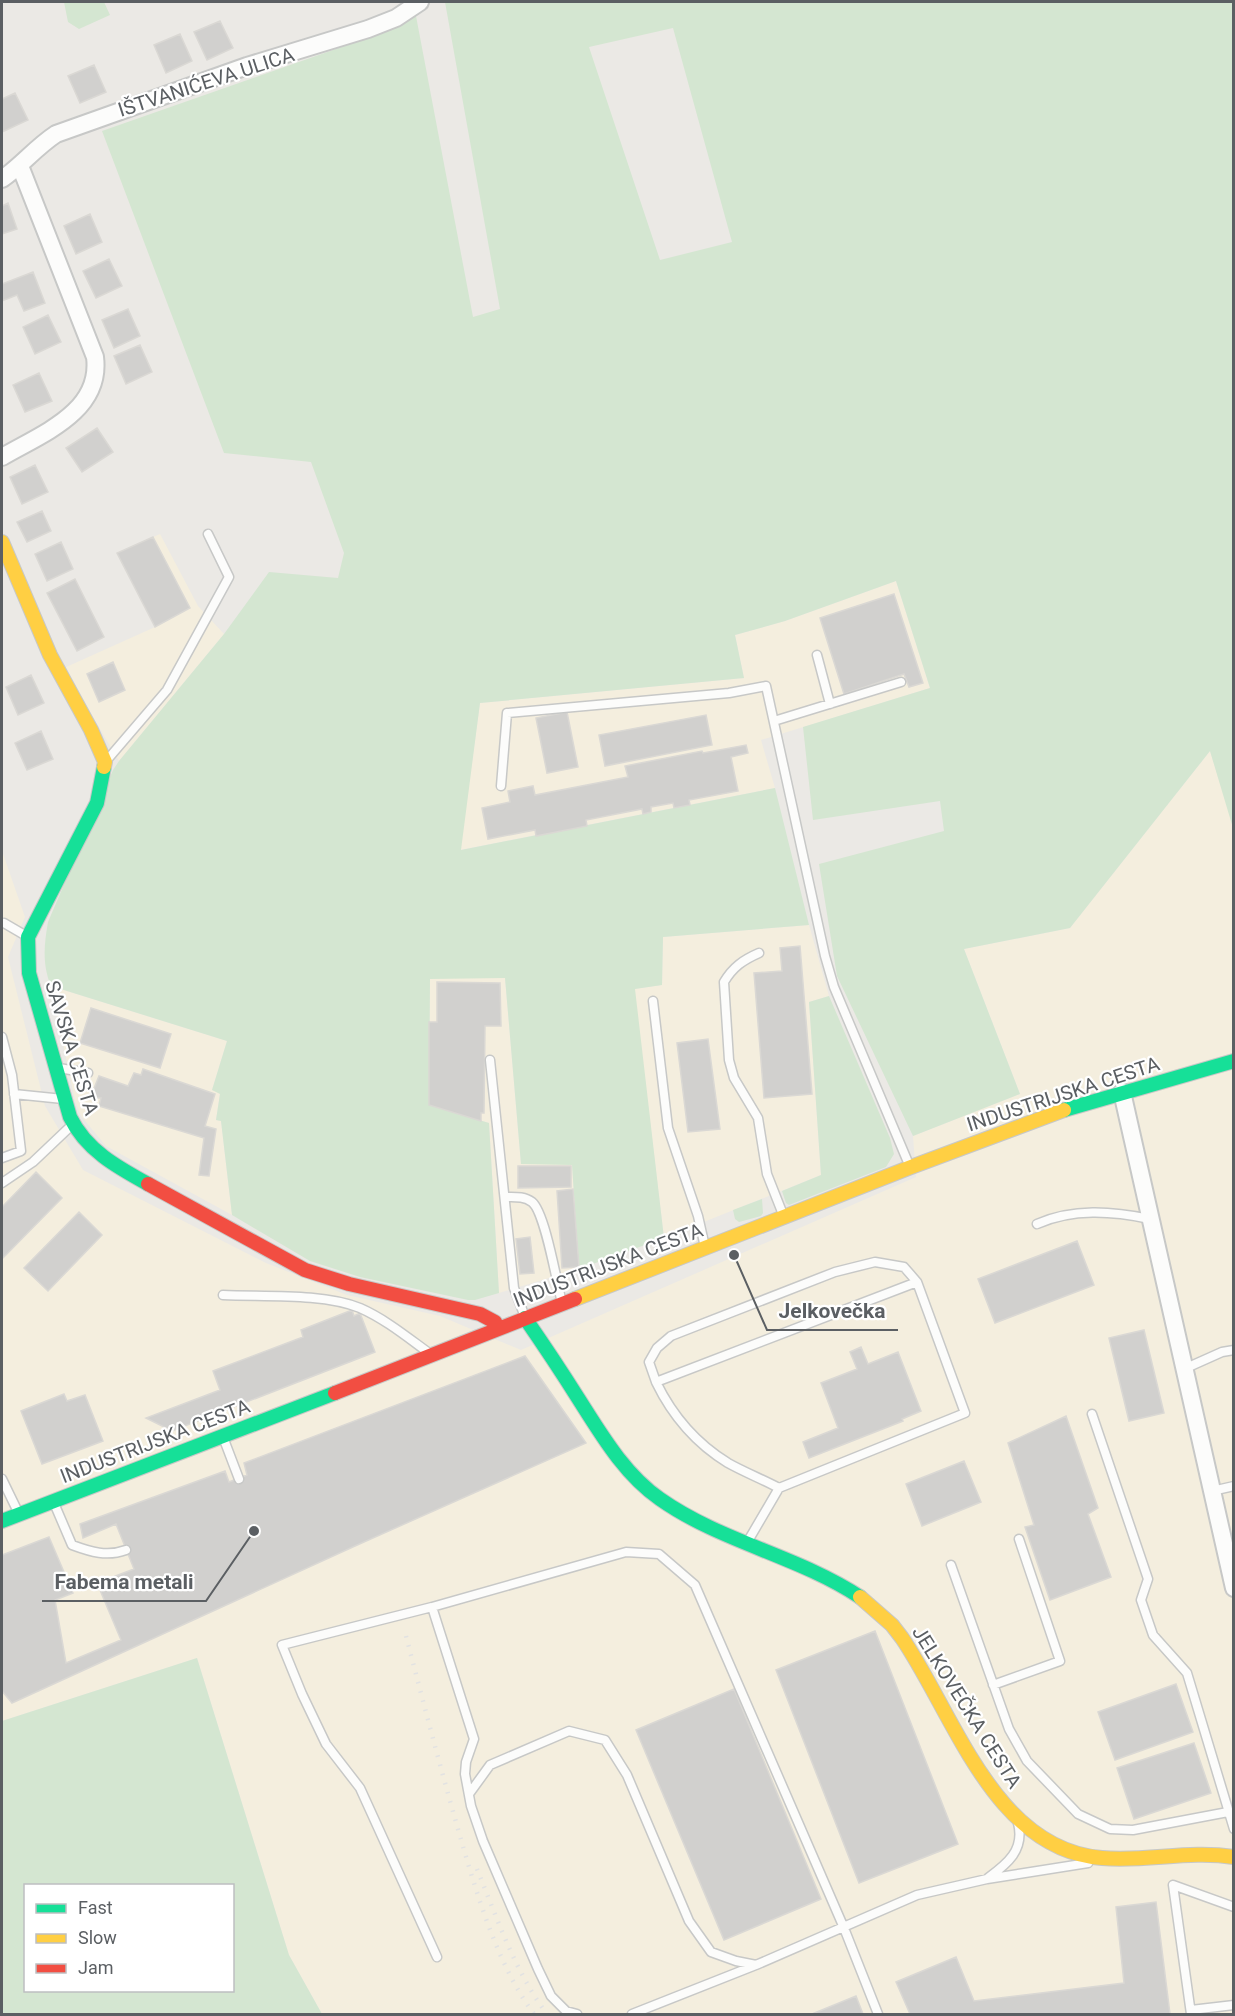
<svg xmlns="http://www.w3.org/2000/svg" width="1235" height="2016" viewBox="0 0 1235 2016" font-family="Roboto,sans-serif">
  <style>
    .commercial { fill: #f4eede }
    .green { fill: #d4e6d1; fill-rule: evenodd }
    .building { fill: #d1d0ce; stroke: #dad8d4; stroke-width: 1.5 }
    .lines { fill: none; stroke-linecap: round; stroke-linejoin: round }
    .lane-casing { stroke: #c7c8c7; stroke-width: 11 }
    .street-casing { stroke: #c7c8c7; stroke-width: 20 }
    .fast-casing { stroke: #c7c8c7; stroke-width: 16 }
    .slow-casing { stroke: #c7c8c7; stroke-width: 16 }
    .jam-casing { stroke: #c7c8c7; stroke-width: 16 }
    .lane { stroke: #fcfcfb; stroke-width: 8 }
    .street { stroke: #fcfcfb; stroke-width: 16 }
    .fast { stroke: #16e098; stroke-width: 14 }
    .slow { stroke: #ffcf43; stroke-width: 14 }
    .jam { stroke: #f24e42; stroke-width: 14 }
    .rail { stroke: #e2e2e2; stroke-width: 4.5; stroke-dasharray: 1.5 8; stroke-linecap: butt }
    .labels { text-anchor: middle; stroke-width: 4.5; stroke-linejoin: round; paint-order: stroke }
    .street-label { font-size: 20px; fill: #5b5f63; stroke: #fff }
    .leader { fill: none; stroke: #5b5f63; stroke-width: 2 }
    .callout-dot { fill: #5b5f63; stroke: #fff; stroke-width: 2 }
    .callout-label { font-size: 21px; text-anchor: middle; font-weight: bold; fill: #5b5f63; stroke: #fff; stroke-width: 4.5; stroke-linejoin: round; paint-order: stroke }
  </style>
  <rect width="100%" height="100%" fill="#ebe9e5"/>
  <path class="commercial" d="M160,534L198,606L224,634L119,761L64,668L155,627L117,553Z
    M896,581L930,688L761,740L775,788L460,850L480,703L744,678L735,635L785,621Z
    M1210,751L1234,828L1233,2014H322L289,1955L197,1658L2,1721V851L25,917L8,957L45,1106L83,1170L266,1263L347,1295L440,1316L521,1350L916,1177L913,1136L1020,1094L964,949L1070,928Z
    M809,925L829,996L809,1002L821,1175L664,1238L634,989L662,985L663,937Z
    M430,978H505L521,1164H572L579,1269L499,1293L489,1123L429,1105Z
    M51,986L227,1041L212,1090L220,1093L216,1120L221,1121L232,1215L106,1146L81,1116L75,1101Z"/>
  <path class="green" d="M64,2H104L110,15L79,29L68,22Z
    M445,2H1233V828L1210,751L1070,928L964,949L1020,1094L913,1136L837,976L819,864L944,831L940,801L813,820L803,727L930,688L896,581L785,621L735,635L744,678L480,703L461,850L775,788L809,925L663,937L662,985L635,989L664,1238L579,1269L572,1165L521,1164L505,978L430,979L429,1105L489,1123L499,1293L475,1300H468L360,1277L310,1261L232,1215L221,1121L216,1120L220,1094L212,1090L227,1041L51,986C42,964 44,945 48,922L113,770L119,761L224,634L269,572L338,578L344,553L311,462L224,453L102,131L387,31L416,16L473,317L500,309ZM673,28L732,242L660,260L589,47Z
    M829,996L890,1138L894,1154L886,1167L789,1205L786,1203L782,1191L821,1175L809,1002Z
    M762,1199L763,1213L761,1216L739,1222L735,1219L733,1210Z
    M197,1658L289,1955L322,2014H2V1721ZM26,1886H232V1990H26Z"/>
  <path class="building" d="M220,21L233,48L207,60L194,32Z
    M180,34L192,61L166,73L154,45Z
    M94,65L106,92L80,103L68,76Z
    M15,93L28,120L2,132V99Z
    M8,203L17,229L2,234V206Z
    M90,214L102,242L76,254L64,226Z
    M109,259L122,286L96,298L83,271Z
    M33,272L45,303L24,311L17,295L2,301V284Z
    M128,309L140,336L114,348L102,320Z
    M48,315L61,342L35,354L23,327Z
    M140,345L152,372L126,384L114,356Z
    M39,373L52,401L25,412L13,385Z
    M97,428L113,452L82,472L66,448Z
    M35,465L48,492L22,504L10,477Z
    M42,511L51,531L27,542L17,522Z
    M153,537L190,608L155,627L117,553Z
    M61,542L73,569L47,581L35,554Z
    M75,579L104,637L77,651L47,593Z
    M894,594L923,683L909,687L904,674L844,694L820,618Z
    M113,662L125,690L99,702L87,674Z
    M31,675L44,703L18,715L6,687Z
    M567,712L578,767L547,773L536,718Z
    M706,715L712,745L605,766L599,735Z
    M41,731L53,759L27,770L15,743Z
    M746,745L748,753L731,757L738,791L689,800L690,805L674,808L673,803L651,807V812L643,814L642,809L586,820L587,826L536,836L535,830L488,839L482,808L510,802L508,791L533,786L535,795L628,777L625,766L702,751L703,753Z
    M800,946L812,1094L764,1098L754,973L782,971L780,948Z
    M437,982L500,983L501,1026H485L484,1113H481V1121L429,1105V1022H437Z
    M91,1008L171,1034L160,1068L80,1043Z
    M708,1039L720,1129L688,1132L677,1043Z
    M143,1069L215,1094L205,1126L216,1129L209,1176L199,1175L204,1138L99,1106L101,1098H97L93,1091L99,1076L128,1086L134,1073L141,1075Z
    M518,1166H571V1187L518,1188Z
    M36,1172L62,1198L2,1259V1207Z
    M573,1189L579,1267L562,1268L557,1191Z
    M79,1212L102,1235L48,1291L24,1268Z
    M530,1237L534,1273L520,1274L516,1239Z
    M1077,1241L1094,1285L995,1323L978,1279Z
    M352,1310L354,1316L360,1313L375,1352L172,1431L146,1418L220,1390L213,1371L303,1337L301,1330Z
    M1144,1330L1164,1413L1129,1421L1109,1338Z
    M861,1347L868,1364L898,1352L921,1411L902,1419L903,1421L809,1458L803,1442L838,1428L821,1383L857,1369L850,1352Z
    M525,1356L586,1443L355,1546L12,1703L2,1691V1555L49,1537L73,1593L55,1600L66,1663L121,1640L97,1583L134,1569L116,1524L83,1538L80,1524L225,1471L229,1482L247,1475L244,1463Z
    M64,1394L67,1401L85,1395L103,1441L42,1464L21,1411Z
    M1066,1416L1098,1508L1088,1514L1111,1577L1050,1600L1025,1527L1034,1525L1008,1443Z
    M964,1461L981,1502L922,1526L906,1484Z
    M875,1631L958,1844L859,1883L776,1670Z
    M1176,1684L1193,1732L1115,1760L1098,1712Z
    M734,1689L821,1899L724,1940L636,1730Z
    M1194,1743L1211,1793L1134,1819L1117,1768Z
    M1156,1902L1170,2014H910L896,1982L956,1957L974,2001L1124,1983L1116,1907Z
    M856,1996L863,2014H812Z"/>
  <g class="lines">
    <defs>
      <path id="lane" d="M817,655L830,704
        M774,721L901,682
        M107,760L167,690L229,577L208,534
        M501,786L507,713L729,693L766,686L825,956L834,987L910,1167
        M4,923L28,937
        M759,953C743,960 733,967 724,982L729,1060L734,1078L758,1118L767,1174L784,1217
        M653,1001L668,1128L698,1216L705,1247
        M2,1037L12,1075L21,1151L2,1158
        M490,1060L514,1288L525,1317
        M59,1068L88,1073
        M14,1094L63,1099
        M2,1183L33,1162L73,1124
        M505,1197C515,1197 524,1196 532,1202C545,1212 557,1284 562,1303
        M1037,1224C1073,1208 1112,1211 1150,1219
        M223,1295C264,1297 323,1293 360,1308C385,1319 407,1337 429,1353
        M1184,1369L1222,1352L1234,1350
        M656,1382L649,1362L657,1348L671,1336L835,1272L875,1262L904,1267L917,1282
        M1092,1414L1148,1579L1141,1600L1153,1635L1187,1673L1234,1829
        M223,1437L239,1479
        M2,1479L19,1514
        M1212,1491L1234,1486
        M54,1503L72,1545C91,1552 107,1557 126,1550
        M748,1541L779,1488L965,1413L917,1282L656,1382C672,1415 697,1444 728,1463C744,1472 762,1479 779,1488
        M951,1565L1009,1729L1027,1761L1078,1814L1110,1829L1133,1830L1228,1812
        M432,1607L474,1739L466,1762L465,1774L471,1806L483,1841L538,1969L551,1996L566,2011L577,2014
        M993,1685L1060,1661L1019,1539
        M469,1794L490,1765L569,1731L605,1740L627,1775L689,1921L711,1952L736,1961L756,1965L917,1895L987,1879L1088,1863
        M988,1878C1007,1864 1025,1850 1018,1823
        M437,1957L360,1788L326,1744L302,1694L282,1645L432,1607L626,1552L659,1554L695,1585L844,1928L878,2014
        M1191,2010L1234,2005
        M632,2014L756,1965
        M1191,2014L1173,1885L1234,1907"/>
      <path id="street" d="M2,179C22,165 35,148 56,134L247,66L368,29L396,18L420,2
        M2,457C41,434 102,412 95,357L20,166
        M1122,1092L1234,1588"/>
      <path id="fast" d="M104,767L97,803L28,937L29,973L70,1117C86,1150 117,1167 148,1184
        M1064,1110L1234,1061
        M525,1318C543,1344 561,1371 578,1398C601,1434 624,1474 660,1499C721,1542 798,1556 860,1597
        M2,1521L335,1393"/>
      <path id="slow" d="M2,542L50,655L91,730L105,762L104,767
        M575,1299L911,1167L1064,1110
        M860,1597L892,1625L902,1638C954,1714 994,1850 1102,1858C1147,1862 1188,1850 1234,1857"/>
      <path id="jam" d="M148,1184L305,1270L349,1284L480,1314L495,1322L498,1328
        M335,1393L575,1299"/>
    </defs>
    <use href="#lane" class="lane-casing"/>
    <use href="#street" class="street-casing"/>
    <use href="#fast" class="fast-casing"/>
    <use href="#slow" class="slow-casing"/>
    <use href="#jam" class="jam-casing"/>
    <use href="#lane" class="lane"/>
    <use href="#street" class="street"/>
    <use href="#fast" class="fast"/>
    <use href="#slow" class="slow"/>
    <use href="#jam" class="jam"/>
    <path class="rail" d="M406,1636C424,1705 442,1774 462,1843C478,1898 499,1968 534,2014
      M477,1869C497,1918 515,1972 547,2014"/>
  </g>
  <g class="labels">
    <g class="street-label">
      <text transform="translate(206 82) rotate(-18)" y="7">IŠTVANIĆEVA ULICA</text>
      <text transform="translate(72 1048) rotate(73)" y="7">SAVSKA CESTA</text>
      <text transform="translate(1063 1094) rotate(-18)" y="7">INDUSTRIJSKA CESTA</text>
      <text transform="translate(608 1265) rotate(-21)" y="7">INDUSTRIJSKA CESTA</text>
      <text transform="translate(155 1441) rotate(-21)" y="7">INDUSTRIJSKA CESTA</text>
      <text transform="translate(967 1707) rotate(58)" y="7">JELKOVEČKA CESTA</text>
    </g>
  </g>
  <path class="leader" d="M734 1255L767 1330H898M254 1531L206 1601H42"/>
  <g class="callout-dot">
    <circle cx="734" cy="1255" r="6"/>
    <circle cx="254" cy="1531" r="6"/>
  </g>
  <g class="callout-label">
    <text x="832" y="1318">Jelkovečka</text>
    <text x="124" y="1589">Fabema metali</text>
  </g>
  <rect width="1235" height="2016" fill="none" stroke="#5b5f63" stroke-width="6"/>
  <rect x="24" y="1884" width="210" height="108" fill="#ffffff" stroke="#bdbfc1" stroke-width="1.5"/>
  <rect x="36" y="1904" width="30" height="9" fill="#16e098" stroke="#bdbfc1" stroke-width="1.5"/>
  <text x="78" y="1914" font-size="18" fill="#5b5f63">Fast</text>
  <rect x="36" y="1934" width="30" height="9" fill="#ffcf43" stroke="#bdbfc1" stroke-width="1.5"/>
  <text x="78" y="1944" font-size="18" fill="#5b5f63">Slow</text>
  <rect x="36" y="1964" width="30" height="9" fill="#f24e42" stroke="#bdbfc1" stroke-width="1.5"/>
  <text x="78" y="1974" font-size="18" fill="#5b5f63">Jam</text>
</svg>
